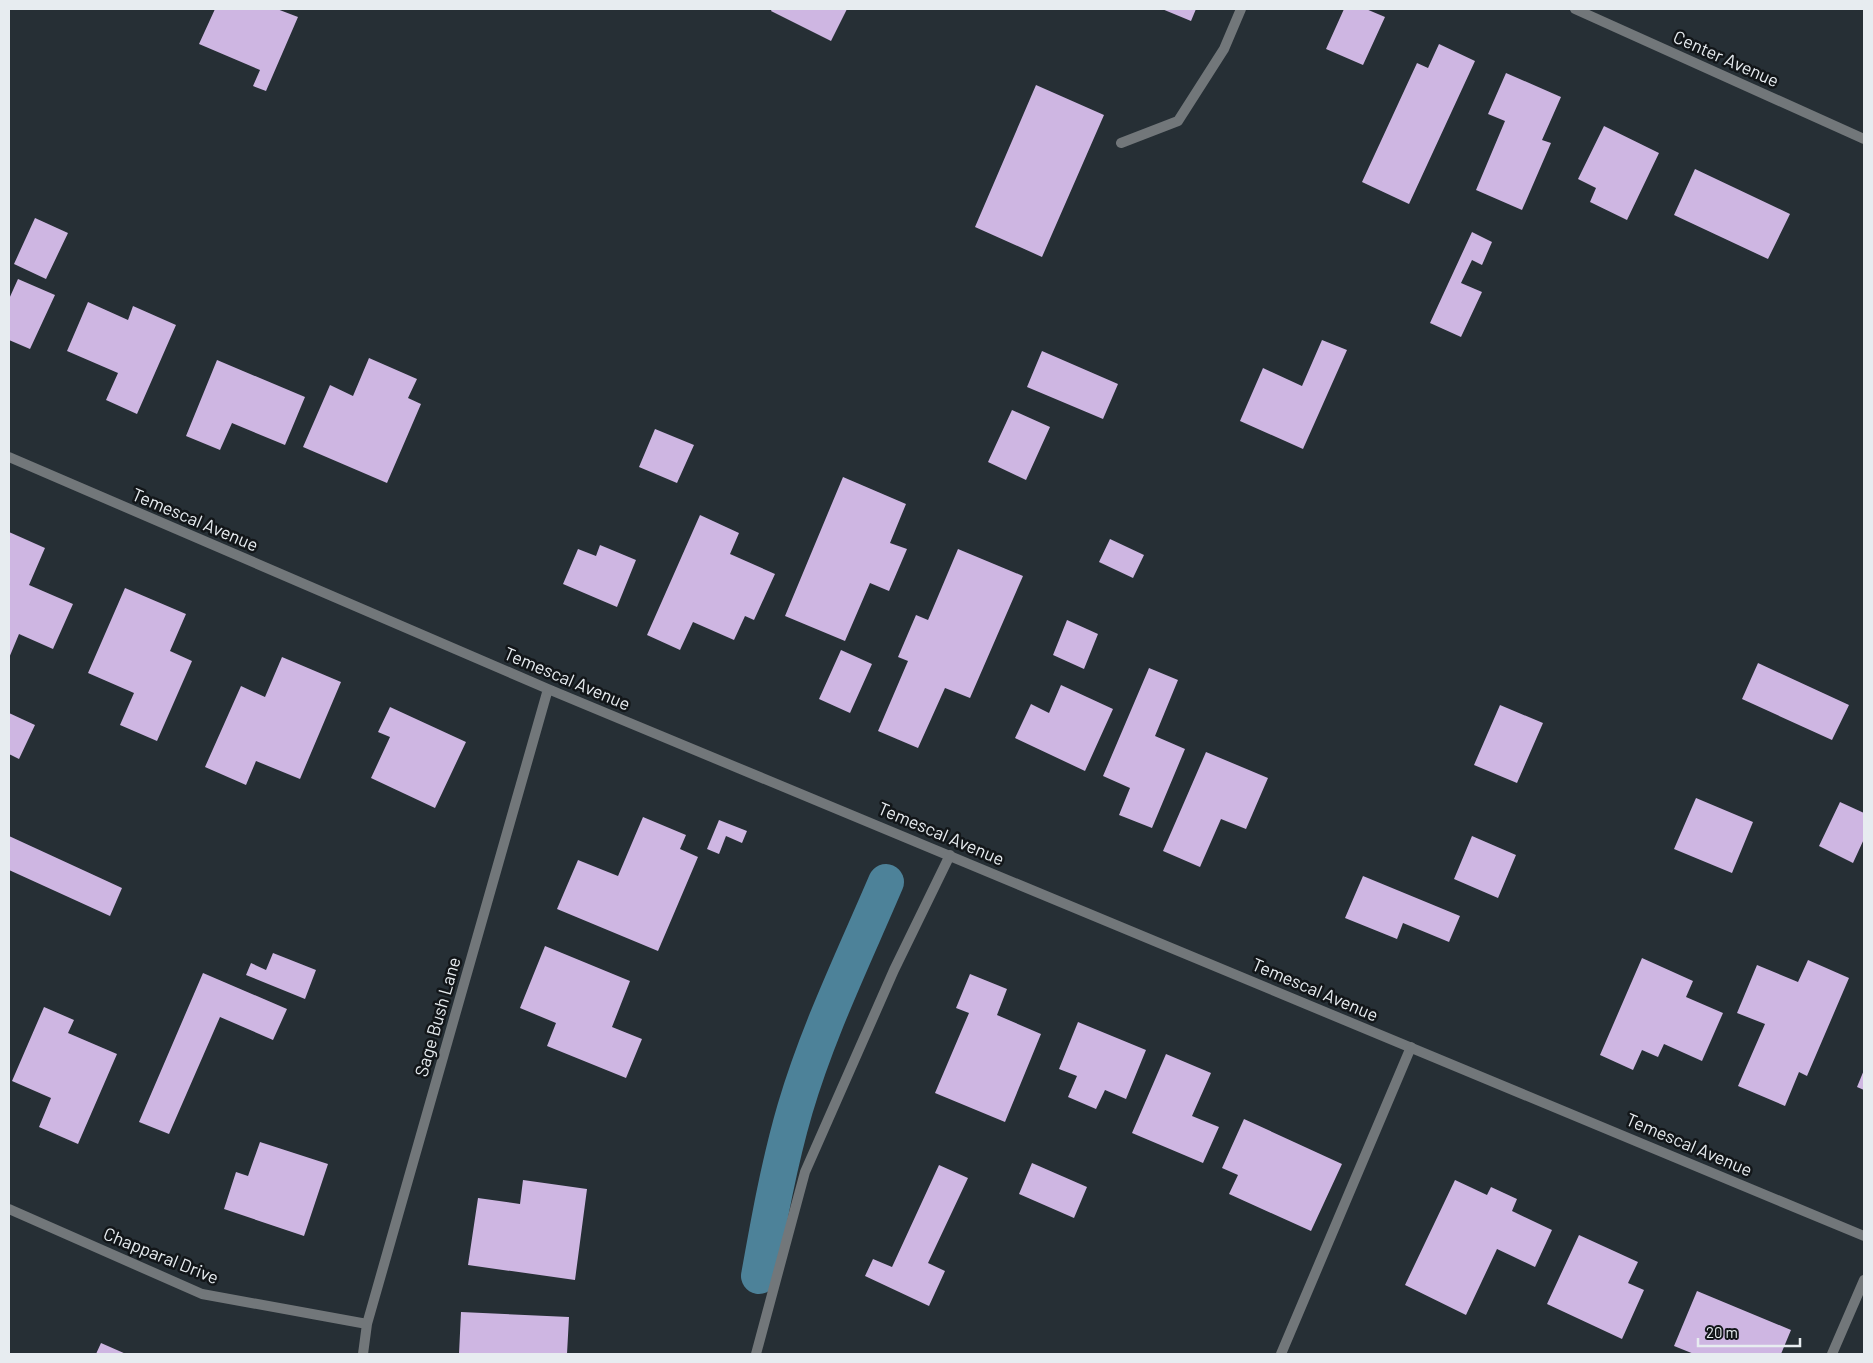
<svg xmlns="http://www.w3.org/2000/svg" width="1873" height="1363" viewBox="0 0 1873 1363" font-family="Barlow,sans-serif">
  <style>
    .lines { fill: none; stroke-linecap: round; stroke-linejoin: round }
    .canal { stroke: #4d8299; stroke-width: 36 }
    .building { fill: #ceb6e2 }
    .lane { stroke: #72777a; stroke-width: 10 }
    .street { stroke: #72777a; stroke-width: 10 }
    .labels { text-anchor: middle; stroke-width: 5; stroke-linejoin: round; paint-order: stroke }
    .street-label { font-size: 18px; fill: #e7ecf0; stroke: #121619 }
  </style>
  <rect width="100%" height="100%" fill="#262f35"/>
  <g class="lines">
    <path class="canal" d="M759,1276C769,1220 779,1164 795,1109C818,1031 854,957 886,882"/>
  </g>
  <path class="building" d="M215,9H277L298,17L266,91L253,86L260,70L199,44Z
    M772,9H847L831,41L771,11Z
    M1162,9H1196L1191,21Z
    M1344,9H1366L1385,17L1363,65L1326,49Z
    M1439,44L1475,61L1409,204L1362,182L1417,63L1428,68Z
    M1506,73L1561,97L1542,140L1551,143L1522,210L1476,190L1505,121L1488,114Z
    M1036,85L1104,115L1042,257L975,227Z
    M1604,126L1659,153L1627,220L1590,202L1596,188L1578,179Z
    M1695,169L1790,214L1768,259L1674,215Z
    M35,218L68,233L46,279L14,264Z
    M1472,232L1492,242L1482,265L1472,260L1461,283L1482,292L1461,337L1430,323Z
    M18,279L55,295L30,349L9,340V299Z
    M88,302L128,320L133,306L176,325L137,414L106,400L118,373L67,351Z
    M1322,340L1347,350L1303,449L1240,421L1263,368L1302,386Z
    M1042,351L1118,384L1103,419L1027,387Z
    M369,358L417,379L408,398L421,404L387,483L303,447L330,385L353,396Z
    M217,360L305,397L285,445L232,423L220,450L186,436Z
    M1012,410L1050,427L1026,480L988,462Z
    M655,429L694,445L677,483L639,467Z
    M843,477L906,504L890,543L907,549L889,591L870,583L845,641L785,616Z
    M700,515L739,533L730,554L775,574L754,620L745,616L734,640L693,622L680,650L647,635Z
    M9,532L45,548L29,585L73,604L53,649L19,634L9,658Z
    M1110,539L1144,555L1133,578L1099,562Z
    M600,545L636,560L617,607L563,584L578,549L596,556Z
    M958,549L1023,576L970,698L945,688L918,748L878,731L908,661L898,657L916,615L928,620Z
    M125,588L186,614L170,651L192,661L157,741L120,725L134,693L88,673Z
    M1067,620L1098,634L1084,669L1053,655Z
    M841,650L872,664L850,713L819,699Z
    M282,657L341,682L300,779L256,761L246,785L205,767L241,686L265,697Z
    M1758,663L1849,705L1832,740L1742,699Z
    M1149,668L1178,680L1155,736L1185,749L1152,828L1119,815L1130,788L1103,776Z
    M1061,685L1113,709L1085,771L1015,738L1031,704L1049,713Z
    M1500,705L1543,723L1517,783L1474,765Z
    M390,707L466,742L435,808L371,778L390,737L378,732Z
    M9,713L35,725L19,759L9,754Z
    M1206,752L1268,778L1246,829L1221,819L1200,867L1163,851Z
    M1696,798L1753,822L1732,873L1674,849Z
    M1840,802L1864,813V839L1853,863L1819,846Z
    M643,817L686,835L680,849L698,857L658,951L557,909L578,860L618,876Z
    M719,820L747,831L742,843L726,836L719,854L707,849Z
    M9,836L122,888L110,916L9,870Z
    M1472,836L1516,855L1498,898L1454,879Z
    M1363,876L1460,916L1449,942L1403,923L1397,939L1345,918Z
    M545,946L630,981L612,1027L642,1039L626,1078L547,1046L556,1023L520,1008Z
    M273,953L316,970L305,999L246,975L251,963L266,970Z
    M1642,958L1693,981L1686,997L1723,1013L1702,1061L1664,1044L1658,1057L1642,1050L1633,1070L1600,1055Z
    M1808,960L1849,978L1807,1076L1799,1072L1785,1106L1738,1086L1765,1024L1737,1013L1757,965L1798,982Z
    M203,973L287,1009L273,1040L220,1017L169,1134L139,1122Z
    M970,974L1007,989L997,1015L1041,1034L1005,1122L935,1093L969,1013L956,1008Z
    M44,1007L74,1020L68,1033L117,1054L78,1144L39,1127L51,1098L12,1081Z
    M1078,1022L1146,1050L1126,1099L1105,1090L1096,1109L1068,1097L1077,1076L1059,1069Z
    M1166,1054L1211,1073L1192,1116L1219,1127L1203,1163L1132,1133Z
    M1864,1070V1090L1857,1087Z
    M1244,1119L1342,1164L1311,1231L1229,1194L1238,1175L1222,1168Z
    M260,1142L328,1164L304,1236L224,1209L236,1172L248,1176Z
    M1032,1163L1087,1187L1074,1218L1019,1194Z
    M939,1165L968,1178L928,1263L945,1271L929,1306L865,1276L873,1259L892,1267Z
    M523,1180L587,1189L575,1280L468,1265L478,1198L520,1204Z
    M1455,1180L1487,1195L1491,1187L1517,1199L1512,1211L1552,1230L1535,1267L1497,1249L1466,1315L1405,1285Z
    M1579,1235L1638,1262L1628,1283L1644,1290L1622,1339L1547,1304Z
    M1697,1291L1791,1330L1781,1354H1694L1674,1346Z
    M461,1312L569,1317L567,1354H459Z
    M101,1343L126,1354H96Z"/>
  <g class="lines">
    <path class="lane" d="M1121,143L1178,121L1224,49L1241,9
      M756,1354L805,1172L894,970L950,855
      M1281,1354L1411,1047"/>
    <path class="street" d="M1575,9L1864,139
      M9,457L548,689L1864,1236
      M9,1209L202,1294L367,1324
      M363,1354L367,1324L548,689
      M1832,1354L1864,1280"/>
  </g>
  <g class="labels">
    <g class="street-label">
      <text transform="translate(1726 59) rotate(24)" y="6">Center Avenue</text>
      <text transform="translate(195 520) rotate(23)" y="6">Temescal Avenue</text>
      <text transform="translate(567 679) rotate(23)" y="6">Temescal Avenue</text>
      <text transform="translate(941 834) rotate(23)" y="6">Temescal Avenue</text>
      <text transform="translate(1315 990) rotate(23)" y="6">Temescal Avenue</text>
      <text transform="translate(438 1017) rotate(-74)" y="6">Sage Bush Lane</text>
      <text transform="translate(1689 1145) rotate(23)" y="6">Temescal Avenue</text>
      <text transform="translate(161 1256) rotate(22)" y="6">Chapparal Drive</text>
    </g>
  </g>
  <rect width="1873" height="1363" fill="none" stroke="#e7ecf0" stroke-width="20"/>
  <path d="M1698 1338v8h102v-8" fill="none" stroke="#e7ecf0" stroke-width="2.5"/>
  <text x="1706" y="1338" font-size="15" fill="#e7ecf0" stroke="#121619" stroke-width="4" paint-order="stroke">20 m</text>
</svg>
